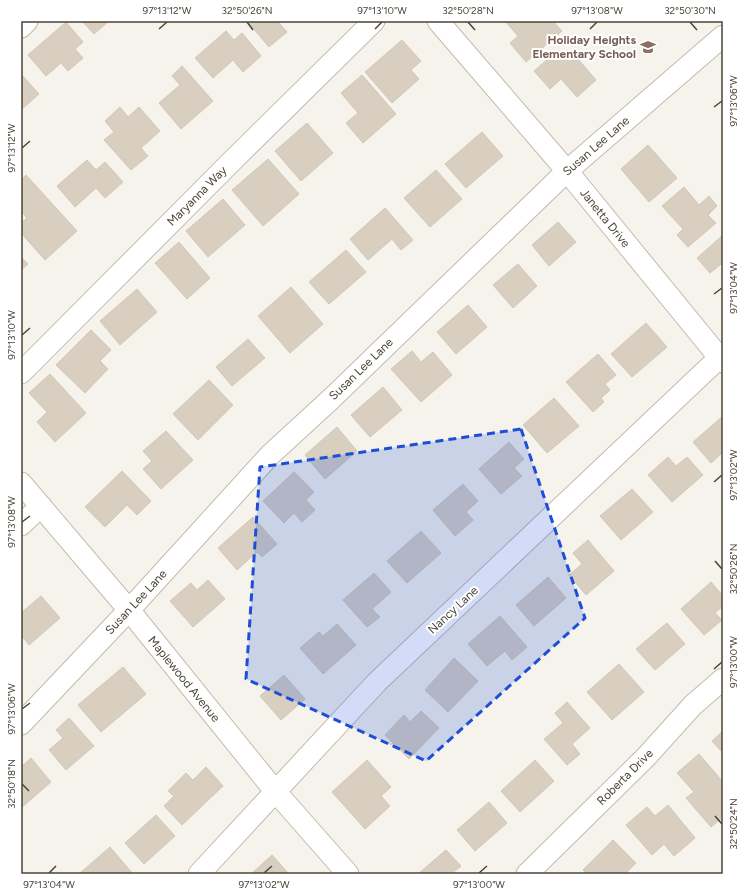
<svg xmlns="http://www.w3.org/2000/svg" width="744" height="895" viewBox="0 0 744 895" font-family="Figtree,sans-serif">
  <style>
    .building { fill: #d8cfc1; stroke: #d3c7b4 }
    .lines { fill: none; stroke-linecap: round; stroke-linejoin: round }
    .minor-casing { stroke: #c2bbae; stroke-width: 23 }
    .minor { stroke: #fff; stroke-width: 21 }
    .marked { fill: #1d4ed8; fill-opacity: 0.2; stroke: #1d4ed8; stroke-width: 3; stroke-dasharray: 8 5; stroke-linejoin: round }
    .ticks { fill: none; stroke: #4b4439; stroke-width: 1.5 }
    .labels { text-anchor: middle; stroke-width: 4; stroke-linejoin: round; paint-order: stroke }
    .education-label { font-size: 12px; font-weight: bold; fill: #785e54; stroke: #fff; text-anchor: end }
    .street-label { font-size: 12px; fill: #4b4439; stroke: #fff }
    .neatline { fill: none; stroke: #4b4439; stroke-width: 1.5 }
    .ticks-label { font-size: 10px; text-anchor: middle; fill: #4b4439 }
  </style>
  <rect width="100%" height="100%" fill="#f6f3ec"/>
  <path class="building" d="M82,21H109L94,34Z
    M247,21H282L279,23L287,32L269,47Z
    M505,21H553L562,31L526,62L510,43L518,36Z
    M66,22L83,42L75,49L83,58L68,71L61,63L46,76L28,55Z
    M226,31L234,40L242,33L261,56L243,72L233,60L213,78L195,58Z
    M402,40L421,61L411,70L419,79L392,103L365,72Z
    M571,51L596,80L577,97L561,79L550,89L534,71L556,52L562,59Z
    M182,66L213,101L181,129L159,103L180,85L172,76Z
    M21,74L39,94L21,110Z
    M362,75L396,114L363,143L346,123L358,113L341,93Z
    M120,107L128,117L139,107L160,131L141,148L148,156L131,170L104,140L114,132L105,121Z
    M307,123L333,153L301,181L275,151Z
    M482,132L503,156L466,188L445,164Z
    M648,145L677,178L649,202L621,169Z
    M268,159L299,194L263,226L232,190Z
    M87,160L96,170L105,162L123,182L105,198L96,188L75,207L57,186Z
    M436,170L462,199L430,227L404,198Z
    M26,175L77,231L45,260L21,233V223L27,218L21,211V180Z
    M684,187L699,205L709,196L717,206L708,215L716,223L688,247L677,235L683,229L662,206Z
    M223,199L245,225L208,257L186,231Z
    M385,208L413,240L401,250L392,239L368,260L350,239Z
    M558,222L576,242L549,266L532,245Z
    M723,235V266L721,264L710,273L697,258Z
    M179,242L210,278L187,299L155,263Z
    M346,250L366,272L329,304L309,282Z
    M21,257L28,264L21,270Z
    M518,264L537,286L513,308L493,285Z
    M291,287L323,324L290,353L258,316Z
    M137,289L157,312L120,345L100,321Z
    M468,305L487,327L456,354L437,332Z
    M646,323L667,347L632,377L611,354Z
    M91,330L111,350L100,361L108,369L85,393L56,365Z
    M248,339L265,358L232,386L216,367Z
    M412,351L421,362L433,352L452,375L421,402L391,369Z
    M598,354L616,375L605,384L610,390L601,398L604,402L593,412L566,382Z
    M50,374L86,413L55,442L37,422L47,412L29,393Z
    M209,380L233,405L198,440L173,414Z
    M383,387L402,410L370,437L351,415Z
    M554,398L579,426L547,453L523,425Z
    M723,416V454L722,453L711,463L693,442Z
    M337,427L357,451L325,479L305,455Z
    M166,431L193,460L161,489L143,469L152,461L143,451Z
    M509,442L524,459L514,468L522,476L501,494L479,469Z
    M668,457L676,466L687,457L703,475L672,502L648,475Z
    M122,471L151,501L137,515L127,505L105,527L85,507Z
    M294,472L314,492L306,500L315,510L302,522L294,513L284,523L263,501Z
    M463,484L478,501L466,512L473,520L455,536L433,510Z
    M632,489L653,512L621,540L600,516Z
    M253,517L277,544L262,557L257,552L237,570L218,548Z
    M421,531L441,553L407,583L387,561Z
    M588,540L614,571L586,595L569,575L582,564L573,553Z
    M374,573L391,592L372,609L380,617L367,627L343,600Z
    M548,577L566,598L534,626L516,605Z
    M208,580L225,599L193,627L170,601L191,583L197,590Z
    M711,582L723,596V606L715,613L722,620L704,635L681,609Z
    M41,596L60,618L29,645L21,635V613Z
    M500,616L527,647L512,660L505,651L487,666L468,644Z
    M667,623L685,644L655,670L636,649Z
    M337,624L356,645L323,674L300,648L319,632L323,636Z
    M454,658L478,681L448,712L425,690Z
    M619,664L644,692L612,720L587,692Z
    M123,667L146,694L101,732L78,705Z
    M284,675L305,699L281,720L260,696Z
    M567,702L590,728L572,744L580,754L567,765L544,739L563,723L555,713Z
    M421,711L439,728L409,759L385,735L404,715L410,722Z
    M69,718L94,746L66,770L49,750L63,738L56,730Z
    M723,731V753L712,741Z
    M699,754L723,782V817L711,827L686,798L694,792L677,773Z
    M31,758L51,782L21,808V767Z
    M367,760L391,787L381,796L390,806L365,829L332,792Z
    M535,760L554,781L520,812L501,791Z
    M206,767L223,786L182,825L164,806L174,796L168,791L186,773L193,780Z
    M489,802L507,823L475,851L457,830Z
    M668,805L695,838L674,856L664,844L652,855L626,825L647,807L655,816Z
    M156,815L175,836L144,864L125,843Z
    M613,840L636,863L625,874H587L583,870Z
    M110,847L133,874H79Z
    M446,850L461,866L451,874H418Z
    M272,855L289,874H251Z"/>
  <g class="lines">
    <defs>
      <path id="minor" d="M438,21L567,171L723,362
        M21,27L27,21
        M21,373L232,161L374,21
        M21,483L129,610L275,791L348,874
        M21,525L41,506
        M21,724L129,610L270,455L331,399L567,171L723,36
        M199,874L377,682L719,358
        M527,874L646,757L693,705L723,679"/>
    </defs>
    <use href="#minor" class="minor-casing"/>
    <use href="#minor" class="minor"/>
  </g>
  <path class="marked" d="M521,429L585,618L426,761L246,679L260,467Z"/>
  <path class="ticks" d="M247,22L253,30M468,22L475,30M690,22L697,30M159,29L167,22M375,29L382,22M590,29L597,22M714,107L722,101M22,148L30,141M714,294L722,288M22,335L30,328M714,482L722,475M22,522L30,516M715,561L722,569M714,669L722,662M22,709L30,703M22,784L29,791M715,816L722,824M49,873L56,866M264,873L272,866M479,873L487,866"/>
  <defs>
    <symbol id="school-bare" viewBox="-9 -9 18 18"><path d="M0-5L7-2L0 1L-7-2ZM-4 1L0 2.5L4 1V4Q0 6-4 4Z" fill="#8d6e63" stroke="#fff" stroke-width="2.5" paint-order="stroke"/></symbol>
  </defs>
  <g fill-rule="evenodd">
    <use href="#school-bare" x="637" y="36" width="22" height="22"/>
  </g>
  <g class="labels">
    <g class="education-label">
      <text x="636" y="44">Holiday Heights<tspan x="636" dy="14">Elementary School</tspan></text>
    </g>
    <g class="street-label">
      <text transform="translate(596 146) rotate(-41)" y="4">Susan Lee Lane</text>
      <text transform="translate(197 196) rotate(-45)" y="4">Maryanna Way</text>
      <text transform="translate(605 218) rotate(51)" y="4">Janetta Drive</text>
      <text transform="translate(361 369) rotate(-44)" y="4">Susan Lee Lane</text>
      <text transform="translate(136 602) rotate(-47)" y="4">Susan Lee Lane</text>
      <text transform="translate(453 610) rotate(-43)" y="4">Nancy Lane</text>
      <text transform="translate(184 679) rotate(51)" y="4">Maplewood Avenue</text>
      <text transform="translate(625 777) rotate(-45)" y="4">Roberta Drive</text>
    </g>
  </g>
  <rect width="744" height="895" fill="none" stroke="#ffffff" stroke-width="44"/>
  <rect x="22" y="22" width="700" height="851" class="neatline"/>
  <g class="ticks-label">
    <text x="167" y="14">97°13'12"W</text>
    <text x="247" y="14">32°50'26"N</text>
    <text x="382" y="14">97°13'10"W</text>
    <text x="468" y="14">32°50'28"N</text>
    <text x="597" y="14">97°13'08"W</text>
    <text x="690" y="14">32°50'30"N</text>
    <text transform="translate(733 101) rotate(-90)" y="4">97°13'06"W</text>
    <text transform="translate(11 148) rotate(-90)" y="4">97°13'12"W</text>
    <text transform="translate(733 288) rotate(-90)" y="4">97°13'04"W</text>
    <text transform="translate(11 335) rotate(-90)" y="4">97°13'10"W</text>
    <text transform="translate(733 475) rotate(-90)" y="4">97°13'02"W</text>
    <text transform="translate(11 522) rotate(-90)" y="4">97°13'08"W</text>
    <text transform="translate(733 569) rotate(-90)" y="4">32°50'26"N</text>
    <text transform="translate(733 662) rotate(-90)" y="4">97°13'00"W</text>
    <text transform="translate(11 709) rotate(-90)" y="4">97°13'06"W</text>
    <text transform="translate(11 784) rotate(-90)" y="4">32°50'18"N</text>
    <text transform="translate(733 824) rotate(-90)" y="4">32°50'24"N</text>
    <text x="49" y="888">97°13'04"W</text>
    <text x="264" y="888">97°13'02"W</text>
    <text x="479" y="888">97°13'00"W</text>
  </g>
</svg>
